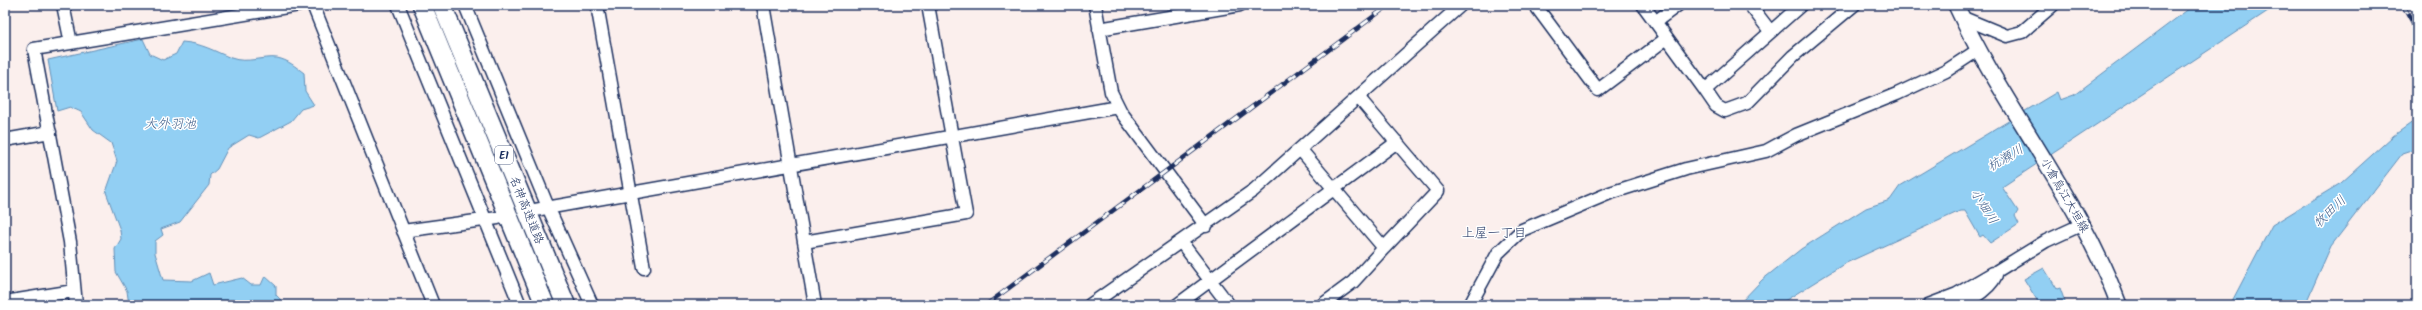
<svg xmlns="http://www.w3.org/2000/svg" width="2422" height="310" viewBox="0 0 2422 310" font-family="Kalam,'Klee One',sans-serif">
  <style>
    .water { fill: #92cff3; stroke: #628fb7 }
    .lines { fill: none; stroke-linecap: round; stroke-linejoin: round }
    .minor-casing { stroke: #1b2f5e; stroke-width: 15 }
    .major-casing { stroke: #1b2f5e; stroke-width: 18 }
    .highway-casing { stroke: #1b2f5e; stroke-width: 21 }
    .minor { stroke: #fff; stroke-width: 12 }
    .major { stroke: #fff; stroke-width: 15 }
    .highway { stroke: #fff; stroke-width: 18 }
    .rail-casing { stroke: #1b2f5e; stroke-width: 4.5 }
    .rail { stroke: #fff; stroke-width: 3; stroke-dasharray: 9; stroke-linecap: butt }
    .labels { text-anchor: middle; stroke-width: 3; stroke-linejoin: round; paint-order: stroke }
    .shield { fill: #fff; stroke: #5f6d8e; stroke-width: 1 }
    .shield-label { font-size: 11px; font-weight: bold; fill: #1b2f5e }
    .street-label { font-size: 12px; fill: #1b2f5e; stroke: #fff }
    .water-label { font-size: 13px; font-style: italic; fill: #3f5f8b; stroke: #fff }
    .neighbourhood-label { font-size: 13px; fill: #1b2f5e; stroke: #fff }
  </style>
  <rect width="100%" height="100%" fill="#fbefed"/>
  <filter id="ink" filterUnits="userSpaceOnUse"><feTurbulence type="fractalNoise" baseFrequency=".025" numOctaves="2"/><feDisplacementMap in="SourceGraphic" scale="8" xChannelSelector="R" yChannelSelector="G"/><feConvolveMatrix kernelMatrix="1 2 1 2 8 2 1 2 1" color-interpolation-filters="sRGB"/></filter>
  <g filter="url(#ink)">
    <path class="water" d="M2194,5H2277L2002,187L2018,211L2015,216L2019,224L1990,243L1983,235L1980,237L1965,211H1960L1844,264L1778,305H1738L1762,280L1801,249L1866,208L1890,200L1900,186L2057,92L2060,100L2074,95Z
      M143,39L150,54L163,60L176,54L182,42C201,43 214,51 231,58C247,64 264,56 277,58C288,60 296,67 304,73L305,91L314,105L301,109L291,121L259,138L249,135L228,148L217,169L210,175L209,185L180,222L161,229L163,235L155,241V253L163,280L192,281L209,273L213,285L242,278L251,285H261L265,276L276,286V295L285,304L298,305H129L127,291L116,272L115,249L121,239L120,230L106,192L117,161L111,143L93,130L81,112L70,107L57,111L48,60Z
      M2417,119V149L2402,154L2331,246L2305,305H2230L2272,225L2341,183L2393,136Z
      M2044,268L2057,289L2060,288L2066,305H2040L2024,279Z"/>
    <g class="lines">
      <defs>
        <path id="minor" d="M63,5L71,43
          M313,5L433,305
          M398,5L520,305
          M465,5L548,207L592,305
          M597,5L644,268
          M763,5L815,305
          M1095,5L1111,92L1121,112L1206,226
          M1535,5L1598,90L1667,38
          M1643,5L1705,90L1801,5
          M1750,5L1770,31
          M1961,17L2007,36L2022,32L2053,5
          M1655,22L1678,5
          M1099,29L1240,5
          M1705,90L1716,106L1725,111L1747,103L1793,56L1854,5
          M5,140L50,132
          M1300,149L1384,248L1438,191L1358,97
          M535,210L1118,107
          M403,231L498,218
          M804,242L966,214L928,5
          M1181,242L1229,305
          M5,302L74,291
          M76,305L70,242L34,49L299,5
          M1090,305L1254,190L1461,5
          M1177,305L1397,142
          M1322,305L1353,282L1384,248
          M1470,305L1498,253L1522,230L1610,193L1686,169L1766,151L1796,135L1897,94L1946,71L1978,50
          M1928,305L1957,294L1993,273
          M1958,305C1972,300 1995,286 1997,271L2046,241L2083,224"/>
        <path id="major" d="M1956,5C2004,109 2079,197 2119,305"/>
        <path id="highway" d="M422,5L545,305
          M442,5L566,305"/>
      </defs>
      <use href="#minor" class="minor-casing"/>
      <use href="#major" class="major-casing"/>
      <use href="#highway" class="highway-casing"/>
      <use href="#minor" class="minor"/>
      <use href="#major" class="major"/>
      <use href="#highway" class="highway"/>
      <defs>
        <path id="rail" d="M2403,5L2417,30
          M986,305L1389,5"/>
      </defs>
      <use href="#rail" class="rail-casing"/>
      <use href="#rail" class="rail"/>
    </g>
  </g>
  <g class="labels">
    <rect class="shield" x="495" y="146" width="18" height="18" rx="3"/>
    <g class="shield-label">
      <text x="504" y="159">E1</text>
    </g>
    <g class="street-label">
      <text transform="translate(2065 195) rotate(60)" y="4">小倉烏江大垣線</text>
      <text transform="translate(527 210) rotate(68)" y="4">名神高速道路</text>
    </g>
    <g class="water-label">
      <text x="170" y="128">大外羽池</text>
      <text transform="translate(2005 157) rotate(-31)" y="5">杭瀬川</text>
      <text transform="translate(1985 206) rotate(57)" y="5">小畑川</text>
      <text transform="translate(2329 211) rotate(-44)" y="5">牧田川</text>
    </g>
    <g class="neighbourhood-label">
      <text x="1494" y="237">上屋一丁目</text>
    </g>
  </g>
  <rect width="2422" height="310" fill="none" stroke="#fff" stroke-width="20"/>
  <rect x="10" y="10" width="2402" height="290" fill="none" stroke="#1b2f5e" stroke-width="1.5" filter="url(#ink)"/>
</svg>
